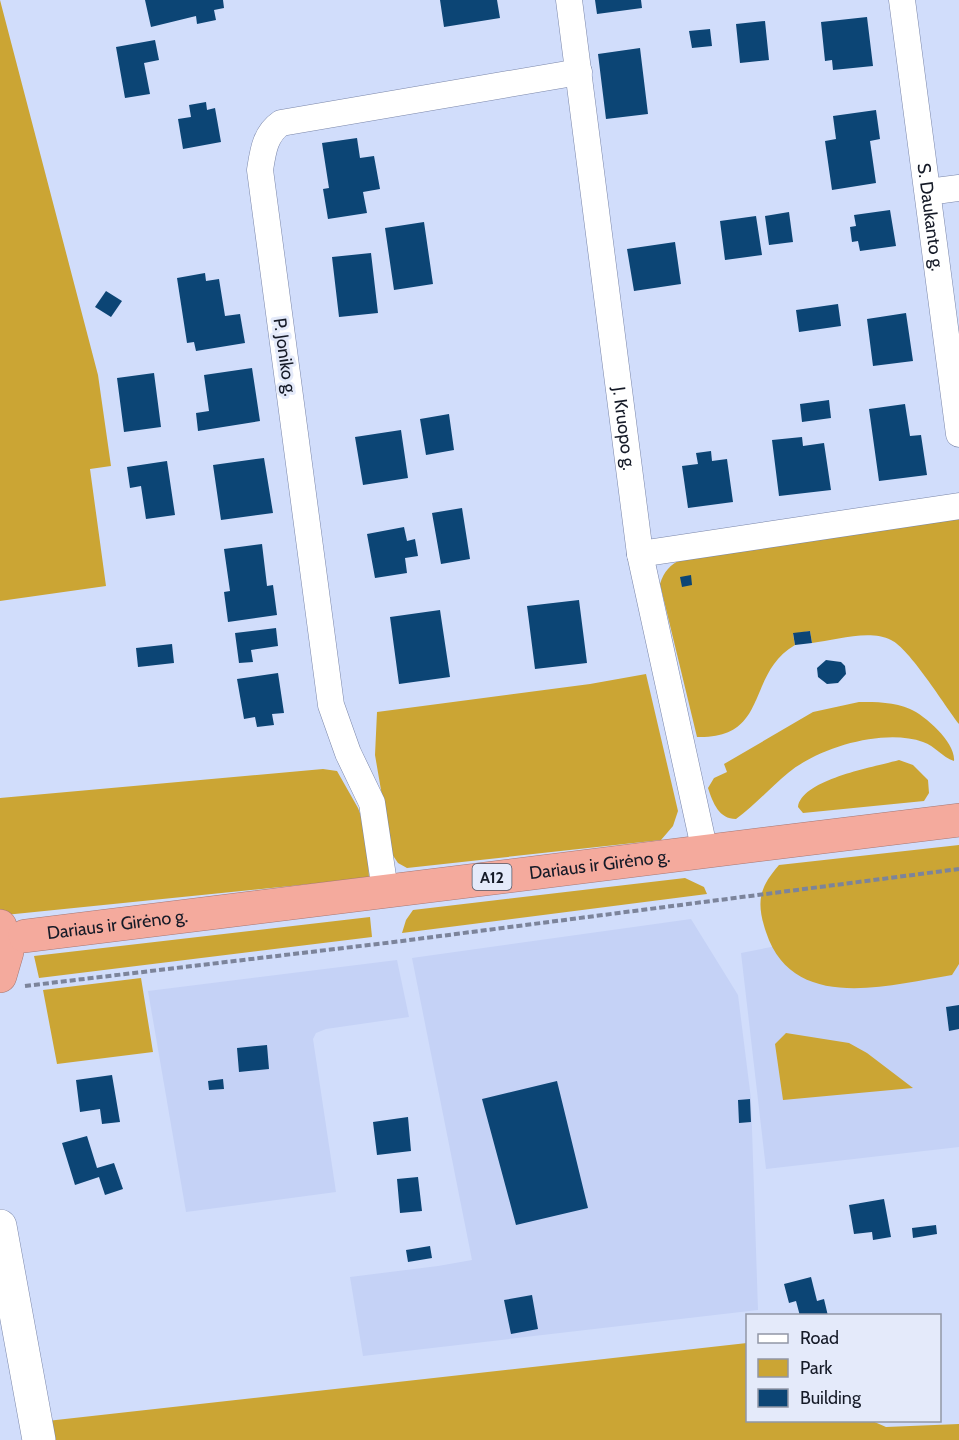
<svg xmlns="http://www.w3.org/2000/svg" width="959" height="1440" viewBox="0 0 959 1440" font-family="Cabin,sans-serif">
  <style>
    .built { fill: #c5d2f6 }
    .green { fill: #cba534 }
    .building { fill: #0c4575 }
    .lines { fill: none; stroke-linecap: round; stroke-linejoin: round }
    .street-casing { stroke: #7a86a9; stroke-width: 27 }
    .secondary-casing { stroke: #7a86a9; stroke-width: 34 }
    .highway-casing { stroke: #a67874; stroke-width: 34 }
    .path { stroke: #7c849b; stroke-width: 4; stroke-dasharray: 6 3; stroke-linecap: butt }
    .street { stroke: #fff; stroke-width: 26 }
    .secondary { stroke: #fff; stroke-width: 33 }
    .highway { stroke: #f4aa9d; stroke-width: 33 }
    .labels { text-anchor: middle; stroke-width: 6; stroke-linejoin: round; paint-order: stroke }
    .shield { fill: #e4eafa; stroke: #535866; stroke-width: 1.5 }
    .shield-label { font-size: 16px; font-weight: bold; fill: #151a27 }
    .street-label { font-size: 18px; fill: #151a27; stroke: #e4eafa }
  </style>
  <rect width="100%" height="100%" fill="#d1ddfb"/>
  <path class="built" d="M691,919L738,995L751,1099L758,1310L363,1356L350,1277L438,1266L472,1260L412,958Z
    M959,926V1147L766,1169L741,953L771,947Z
    M397,960L409,1017L326,1029L316,1033L313,1039L336,1192L186,1212L148,991Z"/>
  <path class="green" d="M0,0L98,375L111,466L90,469L106,586L0,601Z
    M959,516V724C945,706 909,648 891,640C870,629 835,640 812,643L810,631L793,634L795,645C745,674 771,739 697,737L660,584C664,571 670,565 682,559Z
    M646,674L678,811L673,826L661,840L407,868L398,863L392,854L375,755L377,712L590,684Z
    M859,702C876,702 895,702 910,709C926,716 956,743 954,761C942,757 935,746 923,742C885,728 819,747 788,773C770,788 755,805 736,819C719,819 713,803 708,788L714,778L727,772L724,764L813,712Z
    M899,760L913,765L928,780L929,793L924,801L803,813L798,807C802,779 875,767 899,760Z
    M323,769L337,771L358,808L367,832L369,878L5,915L0,911V798Z
    M959,845V964L952,975C889,985 793,1014 766,932C756,902 759,888 779,865Z
    M685,878L704,887L707,894L402,933L406,920L413,910Z
    M370,917L372,937L39,978L34,956Z
    M141,978L153,1052L57,1064L43,990Z
    M786,1033L849,1043L867,1053L913,1088L783,1100L775,1044Z
    M747,1343L748,1420H870L886,1427L959,1424V1440H51L47,1421Z"/>
  <path class="building" d="M145,0H223L224,8L214,10L216,20L197,24L196,16L151,27Z
    M440,0H497L500,18L444,27Z
    M595,0H641L642,8L597,14Z
    M867,17L873,66L833,70L832,60L825,61L821,22Z
    M765,21L769,60L740,63L736,24Z
    M710,29L712,46L692,48L689,31Z
    M155,40L159,60L144,63L150,94L125,98L116,47Z
    M640,48L648,114L606,119L598,54Z
    M206,102L207,110L215,108L221,142L183,149L178,119L191,117L189,105Z
    M876,110L880,139L870,141L876,183L832,190L825,141L836,139L833,116Z
    M357,138L360,158L374,156L380,189L363,192L367,213L328,219L323,189L329,188L322,143Z
    M890,210L896,246L860,251L858,241L852,242L850,227L856,226L854,215Z
    M789,212L793,242L769,245L765,216Z
    M756,216L762,255L725,260L720,221Z
    M424,222L433,284L394,290L385,228Z
    M675,242L681,284L634,291L627,249Z
    M371,253L378,313L339,317L332,257Z
    M205,273L206,281L219,279L225,316L240,314L245,343L196,351L194,342L187,343L177,278Z
    M106,291L122,301L111,317L95,307Z
    M838,304L841,326L799,332L796,310Z
    M906,313L913,361L873,366L867,319Z
    M252,368L260,421L198,431L196,413L209,411L204,375Z
    M154,373L161,427L124,432L117,378Z
    M829,400L831,418L802,422L800,404Z
    M905,404L910,436L921,435L927,475L879,481L869,409Z
    M449,414L454,450L426,455L420,419Z
    M401,430L408,478L363,485L355,437Z
    M802,437L803,446L824,443L831,490L779,496L772,440Z
    M711,451L712,461L727,459L733,502L688,508L682,466L698,464L696,453Z
    M264,458L273,513L221,520L213,465Z
    M167,461L175,515L146,519L141,486L130,488L127,467Z
    M462,508L470,559L441,564L432,513Z
    M404,527L407,541L415,539L418,556L405,558L407,573L375,578L367,534Z
    M262,544L267,586L273,585L277,615L228,622L224,592L230,591L224,549Z
    M691,575L692,585L682,587L680,577Z
    M579,600L587,663L535,669L527,606Z
    M440,610L450,677L399,684L390,617Z
    M276,628L278,646L251,650L253,662L239,663L235,633Z
    M810,631L812,643L795,645L793,633Z
    M172,644L174,663L138,667L136,648Z
    M826,660L841,662L845,666L846,674L838,683L827,684L818,677L817,668Z
    M278,673L284,713L272,714L274,725L257,727L255,717L244,719L237,679Z
    M959,1005V1029L949,1031L946,1007Z
    M267,1045L269,1069L239,1072L237,1048Z
    M112,1075L120,1122L102,1124L100,1109L80,1112L76,1080Z
    M223,1079L224,1089L209,1090L208,1081Z
    M557,1081L588,1208L516,1225L482,1099Z
    M750,1099L751,1122L739,1123L738,1100Z
    M408,1117L411,1151L377,1155L373,1122Z
    M87,1136L97,1168L114,1163L123,1189L105,1195L99,1177L75,1185L62,1143Z
    M418,1177L422,1211L400,1213L397,1179Z
    M884,1199L891,1237L873,1240L872,1232L854,1234L849,1205Z
    M936,1225L937,1234L913,1238L912,1228Z
    M430,1246L432,1258L408,1262L406,1250Z
    M811,1277L817,1301L824,1299L828,1316H800L796,1301L789,1303L784,1284Z
    M532,1295L538,1329L511,1334L504,1300Z"/>
  <g class="lines">
    <defs>
      <g id="street">
        <path id="s1" d="M569,0L640,554L705,852"/>
        <path id="s2" d="M902,0L959,434"/>
        <path d="M928,192L959,188"/>
        <path d="M640,554L959,506"/>
        <path d="M385,890L372,803L348,753L331,705L260,170C263,151 265,134 281,123L579,72"/>
      </g>
      <path id="secondary" d="M0,1226L39,1440"/>
      <g id="highway">
        <path d="M0,926L7,952L0,976"/>
        <path id="s3" d="M25,936L959,820"/>
      </g>
    </defs>
    <use href="#street" class="street-casing"/>
    <use href="#secondary" class="secondary-casing"/>
    <use href="#highway" class="highway-casing"/>
    <path class="path" d="M25,986L394,942L959,869"/>
    <use href="#street" class="street"/>
    <use href="#secondary" class="secondary"/>
    <use href="#highway" class="highway"/>
  </g>
  <g class="labels">
    <rect class="shield" x="472.5" y="864" width="39" height="26" rx="4.5"/>
    <g class="shield-label">
      <text x="492" y="883">A12</text>
    </g>
    <g class="street-label">
      <text dy="6" stroke="none"><textPath href="#s2" startOffset="219">S. Daukanto g.</textPath></text>
      <text transform="translate(285 357) rotate(82)" y="6">P. Joniko g.</text>
      <text dy="6" stroke="none"><textPath href="#s1" startOffset="432">J. Kruopo g.</textPath></text>
      <text dy="6" stroke="none"><textPath href="#s3" startOffset="579">Dariaus ir Girėno g.</textPath></text>
      <text dy="6" stroke="none"><textPath href="#s3" startOffset="93">Dariaus ir Girėno g.</textPath></text>
    </g>
  </g>
  <rect x="746" y="1314" width="195" height="108" fill="#e4eafa" stroke="#9197a6" stroke-width="1.5"/>
  <rect x="758" y="1334" width="30" height="9" fill="#ffffff" stroke="#9197a6" stroke-width="1.5"/>
  <text x="800" y="1344" font-size="18" fill="#151a27">Road</text>
  <rect x="758" y="1359" width="30" height="18" fill="#cba534" stroke="#9197a6" stroke-width="1.5"/>
  <text x="800" y="1374" font-size="18" fill="#151a27">Park</text>
  <rect x="758" y="1389" width="30" height="18" fill="#0c4575" stroke="#9197a6" stroke-width="1.5"/>
  <text x="800" y="1404" font-size="18" fill="#151a27">Building</text>
</svg>
